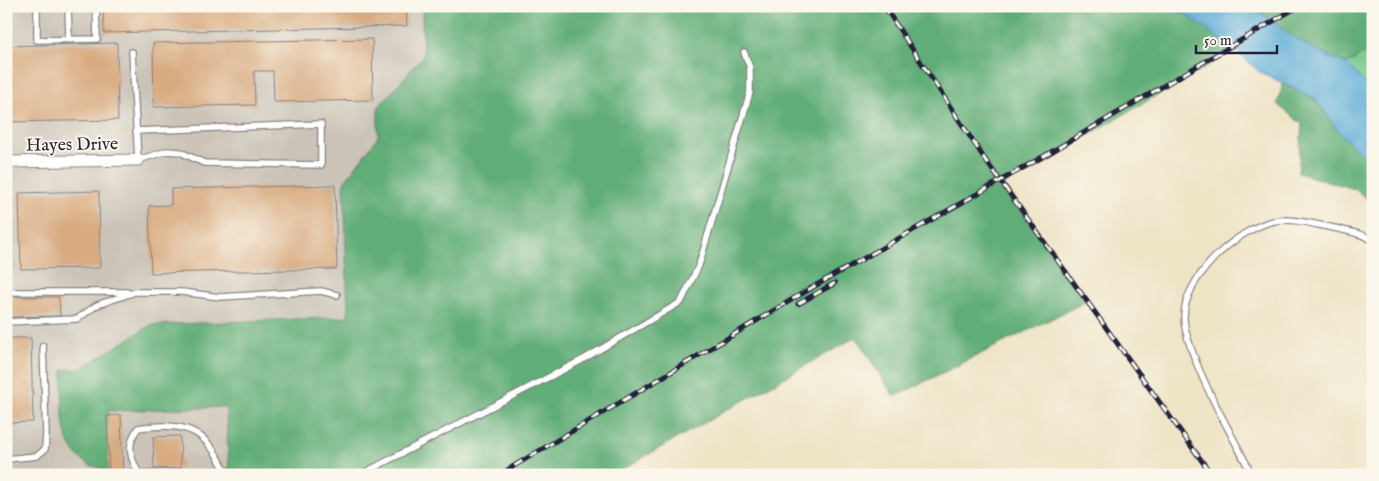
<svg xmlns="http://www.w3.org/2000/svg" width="1379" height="481" viewBox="0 0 1379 481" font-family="'IM FELL English',serif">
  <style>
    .industrial { fill: #cbc3b8 }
    .green { fill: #77c98b; stroke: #4c7663 }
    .forest { fill: #61ad77; stroke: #426859 }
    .water { fill: #5dadd8; stroke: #40688a }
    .building { fill: #d8ab81 }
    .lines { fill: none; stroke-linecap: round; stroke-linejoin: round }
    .lane-casing { stroke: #888380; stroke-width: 8 }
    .street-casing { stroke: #888380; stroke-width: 13 }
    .lane { stroke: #fff; stroke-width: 5.5 }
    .street { stroke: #fff; stroke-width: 11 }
    .rail-casing { stroke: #22223b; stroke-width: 5 }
    .rail { stroke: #fbf7ec; stroke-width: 3; stroke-dasharray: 9; stroke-linecap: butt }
    .labels { text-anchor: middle; stroke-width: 4; stroke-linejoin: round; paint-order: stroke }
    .street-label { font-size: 18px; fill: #22223b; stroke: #fbf7ec }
  </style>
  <rect width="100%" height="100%" fill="#fbf7ec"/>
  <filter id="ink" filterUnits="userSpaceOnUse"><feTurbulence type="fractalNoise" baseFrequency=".02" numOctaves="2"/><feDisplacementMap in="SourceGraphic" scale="10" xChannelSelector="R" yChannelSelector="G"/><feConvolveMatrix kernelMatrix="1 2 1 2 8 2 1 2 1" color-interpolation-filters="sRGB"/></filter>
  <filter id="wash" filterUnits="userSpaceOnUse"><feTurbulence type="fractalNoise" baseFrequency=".0096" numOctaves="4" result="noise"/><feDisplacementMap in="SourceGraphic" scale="20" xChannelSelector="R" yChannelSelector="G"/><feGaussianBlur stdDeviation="1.12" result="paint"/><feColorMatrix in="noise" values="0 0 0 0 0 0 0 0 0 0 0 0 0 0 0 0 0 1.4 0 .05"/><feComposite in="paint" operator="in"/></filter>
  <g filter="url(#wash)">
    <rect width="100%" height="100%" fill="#eee4c6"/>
    <path class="industrial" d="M6,6H422L423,56L378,108V137L344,182L348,317L151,325L81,412L226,407L229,475H6Z"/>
    <path class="green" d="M1373,21V99L1321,52Z"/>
    <path class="forest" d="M422,6H1166L1187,15L1238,48L1003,185L1087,301L894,397L856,337L612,475H229L226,407L108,411L109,470C103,469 96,467 90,465C56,447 63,402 63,370L80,369L151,325L348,317L344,182L378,137V108L423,56Z
      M1253,6H1373V48L1347,64L1321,53L1288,34Z
      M1283,84L1314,99L1341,134L1373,164V203L1355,189L1298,173L1302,124L1277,104Z"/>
    <path class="water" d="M1166,6H1253L1288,34L1321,53L1347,64L1373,92V164L1341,134L1314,98L1258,71L1239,53L1187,15Z"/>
    <g id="blocks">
      <path class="building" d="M103,6H406L407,26L104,33Z
        M372,39L373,100L274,102L273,71H254L255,105L154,107L153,43Z
        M117,43L118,120L6,122V46Z
        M335,185L337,269L151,273L149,206L171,205V189Z
        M99,191L100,268L21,269L19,193Z
        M6,297H59L60,316L6,317Z
        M6,338H31L33,422L6,423Z
        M121,415L123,475H109L107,416Z
        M180,436L181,468L154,469L153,437Z"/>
    </g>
  </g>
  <g filter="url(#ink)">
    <use href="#blocks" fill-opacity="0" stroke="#888380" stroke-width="1"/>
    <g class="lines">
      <defs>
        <path id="lane" d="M37,6V40L97,39L96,6
          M68,6L69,40
          M132,52L138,160L167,151L180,152L204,163L321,165V124L136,131
          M6,292H127
          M6,322L77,319L97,305L135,292H182L220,297L321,291L337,295
          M6,459L37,456L45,449L46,434L43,346
          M224,470L200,473L139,474C130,457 126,445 138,428C187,422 206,428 227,475
          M360,475L582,360L681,302L699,265L750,92V68L744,52
          M1250,475L1248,467C1229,429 1206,391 1192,351C1188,340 1184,329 1184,318C1183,278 1237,229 1274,221C1291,217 1316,225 1334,228C1346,231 1363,233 1373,241"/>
        <path id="street" d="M6,162L138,160"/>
      </defs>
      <use href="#lane" class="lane-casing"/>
      <use href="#street" class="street-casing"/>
      <use href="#lane" class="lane"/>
      <use href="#street" class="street"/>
      <defs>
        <path id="rail" d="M884,6L986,161L1212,475
          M798,304L835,283
          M499,475L813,287L1046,155L1299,6"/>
      </defs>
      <use href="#rail" class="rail-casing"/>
      <use href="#rail" class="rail"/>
    </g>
  </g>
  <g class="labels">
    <g class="street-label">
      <text transform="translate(72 144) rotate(-1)" y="6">Hayes Drive</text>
    </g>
  </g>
  <rect width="1379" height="481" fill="none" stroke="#fbf7ec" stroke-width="25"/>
  <path d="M1196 45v8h81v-8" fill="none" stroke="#22223b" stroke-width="2.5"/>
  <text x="1204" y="45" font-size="15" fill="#22223b" stroke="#fbf7ec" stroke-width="4" paint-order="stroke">50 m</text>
</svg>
